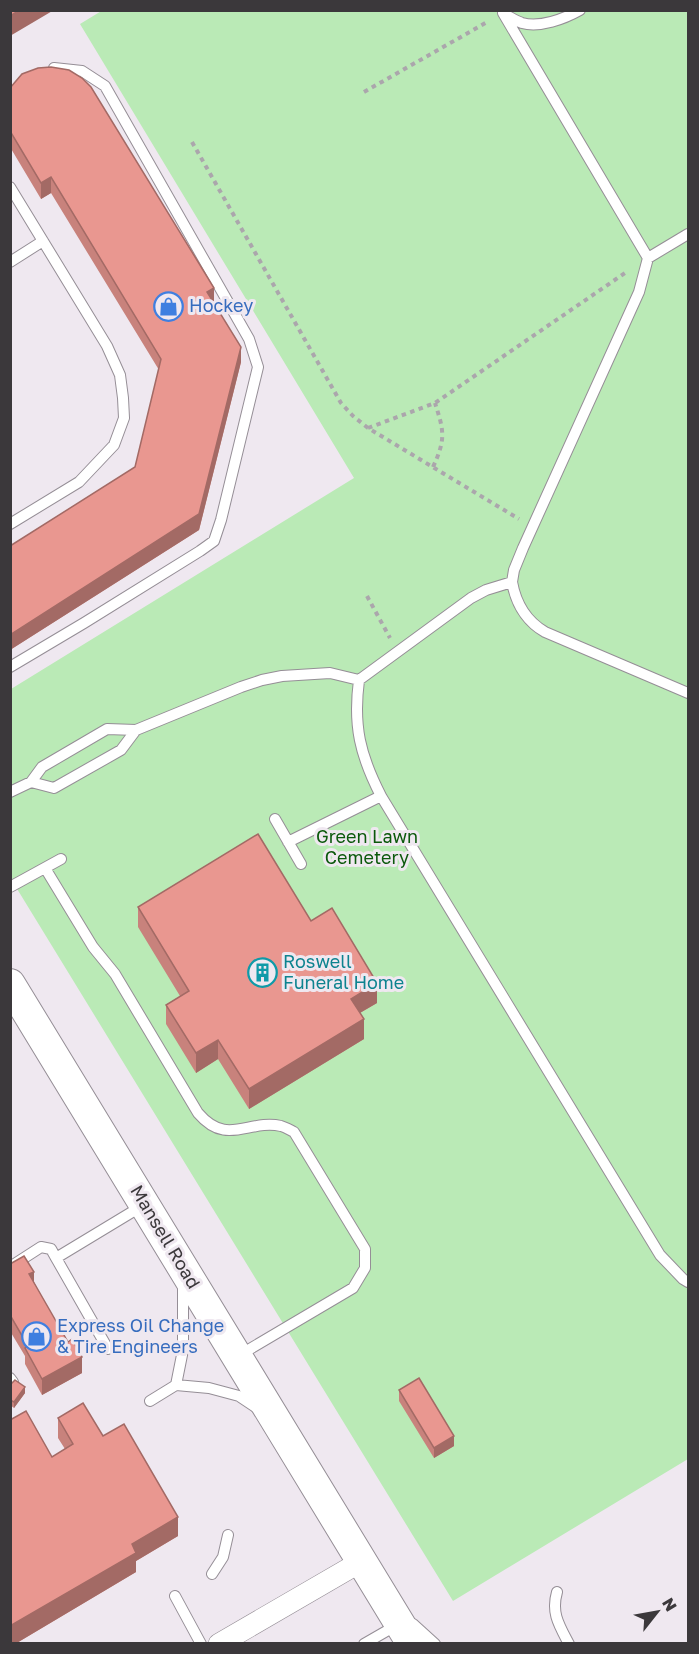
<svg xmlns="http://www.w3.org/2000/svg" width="699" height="1654" viewBox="0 0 699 1654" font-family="'Golos Text',sans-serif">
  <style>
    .green { fill: #baeab6 }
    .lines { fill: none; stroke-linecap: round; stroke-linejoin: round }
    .lane-casing { stroke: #958e96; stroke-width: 12 }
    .street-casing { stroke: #958e96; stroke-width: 22 }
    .secondary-casing { stroke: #958e96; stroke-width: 32 }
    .path { stroke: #aba6ac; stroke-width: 4; stroke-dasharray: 4.5 4.5; stroke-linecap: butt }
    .lane { stroke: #fff; stroke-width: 10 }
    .street { stroke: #fff; stroke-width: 21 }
    .secondary { stroke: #fff; stroke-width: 30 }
    .wall { fill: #c8827c }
    .shaded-wall { fill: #a36a65 }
    .building { fill: #e99790; stroke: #a36a65; stroke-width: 1.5 }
    .labels { text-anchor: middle; stroke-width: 6; stroke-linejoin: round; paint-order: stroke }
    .shop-label { font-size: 18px; fill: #366cbe; stroke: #efe8f0; text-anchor: start }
    .park-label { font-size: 18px; fill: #0b590b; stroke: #efe8f0 }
    .culture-label { font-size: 18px; fill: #0d838f; stroke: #efe8f0; text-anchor: start }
    .street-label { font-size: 18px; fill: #3b383b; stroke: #efe8f0 }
  </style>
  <rect width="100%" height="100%" fill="#efe8f0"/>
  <path class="green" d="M103,10L688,11V1459L453,1601L11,879V689L354,478L80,24Z"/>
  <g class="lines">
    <defs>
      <path id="lane" d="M504,14C510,17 516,21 522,23C540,28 564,19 580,10
        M10,187L107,346L120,375L123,398L124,418L114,445L79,482L10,524
        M648,258L688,234
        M10,262L43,241
        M512,582C516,604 526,621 545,632L688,693
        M10,667L84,623L200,551L214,541L221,520L258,367L249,339L105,86L82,71L54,68
        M359,680C353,726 360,755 381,796L660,1255L683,1279L688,1282
        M31,782L54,788L121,750L136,730
        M10,792L31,782L42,767L107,729L136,730L241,687L262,680L282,676L330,673L359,680L471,598L486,590L512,582L514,570L523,548L639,292L648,258L503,13
        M275,819L301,864
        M288,842L381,796
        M45,868L93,947L115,974L198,1113C227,1147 248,1119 281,1126C285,1127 290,1130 294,1132L365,1249V1268L353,1288L238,1356
        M10,887L61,859
        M56,1258L108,1349
        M10,1267L41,1247L51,1249L56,1258L142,1206
        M10,1378L13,1382
        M176,1385L183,1350V1284
        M150,1401L176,1385L209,1388L239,1396L257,1408
        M212,1574L223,1557L228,1535
        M557,1592C551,1613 559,1625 569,1644
        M175,1596L201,1644
        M413,1624L435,1644
        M364,1644L397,1625"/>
      <path id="street" d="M219,1644L362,1561"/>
      <path id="secondary" d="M10,984L412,1644"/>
    </defs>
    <use href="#lane" class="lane-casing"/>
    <use href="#street" class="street-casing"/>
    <use href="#secondary" class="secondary-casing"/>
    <path class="path" d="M364,92L489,21
      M192,142L341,403L353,416L368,428L519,519
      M368,428L435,403L625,273
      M433,467C446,439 444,431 435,403
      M367,596L390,638"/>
    <use href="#lane" class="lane"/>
    <use href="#street" class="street"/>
    <use href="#secondary" class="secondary"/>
  </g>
  <path class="wall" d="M10,88L214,302L241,362L199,530L10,650V546L135,467L159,370L51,193L41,199L10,147Z
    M138,907L311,921L377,1003L360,1013L364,1039L249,1109L218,1059L196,1073L166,1024V1005L180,996L138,927Z
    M10,1264L34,1282L82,1373L42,1395L25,1364V1356L10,1331Z
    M10,1385L25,1393L14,1408L10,1405Z
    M399,1390L454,1446L434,1458L399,1401Z
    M58,1418L103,1436L178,1536L136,1561V1572L15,1644H10L52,1457L65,1449L58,1438Z"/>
  <path class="shaded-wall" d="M20,10H54L10,36V16Z
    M51,177V193L41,199V183Z
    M214,288V304L207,292Z
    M241,347V362L199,530L10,650V635Z
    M377,983V1003L351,1018V999Z
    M364,1019V1039L249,1109V1089Z
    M218,1040V1059L196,1073V1053Z
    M34,1272V1288L29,1274Z
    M82,1357V1373L42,1395V1379Z
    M25,1387V1393L14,1408V1402Z
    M454,1436V1446L434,1458V1448Z
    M178,1517V1536L136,1561V1572L15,1644H10V1626L132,1544Z"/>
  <path class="building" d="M10,10H20L10,16Z
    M51,67L69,70L82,78L91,87L214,288L207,292L241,347L199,514L10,635V546L135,467L161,359L51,177L41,183L10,131V88L22,74L38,68Z
    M258,834L311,921L332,908L377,983L351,999L364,1019L249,1089L218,1040L196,1053L166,1005L189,991L138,907Z
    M24,1256L34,1272L29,1274L68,1342L72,1339L82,1357L42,1379L25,1348L28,1346L10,1315V1264Z
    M419,1378L454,1436L434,1448L399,1390Z
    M15,1380L25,1387L14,1402L10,1400V1385Z
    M83,1403L103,1436L124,1424L178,1517L132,1544L136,1553L10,1626V1420L26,1411L52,1457L73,1444L58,1418Z"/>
  <defs>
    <symbol id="shop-ring" viewBox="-11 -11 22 22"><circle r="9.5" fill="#efe8f0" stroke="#3f7fe0" stroke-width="1.5"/><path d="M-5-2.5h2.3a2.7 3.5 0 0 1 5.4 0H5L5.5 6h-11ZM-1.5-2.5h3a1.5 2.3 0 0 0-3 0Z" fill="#3f7fe0"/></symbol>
    <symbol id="building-ring" viewBox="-11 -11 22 22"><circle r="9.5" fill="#efe8f0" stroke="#0f9aa8" stroke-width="1.5"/><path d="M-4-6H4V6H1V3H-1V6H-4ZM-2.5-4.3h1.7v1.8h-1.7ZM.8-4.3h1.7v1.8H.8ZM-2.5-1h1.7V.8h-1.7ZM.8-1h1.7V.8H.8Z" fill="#0f9aa8"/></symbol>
  </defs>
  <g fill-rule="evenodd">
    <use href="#shop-ring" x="152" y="290" width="33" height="33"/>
    <use href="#building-ring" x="246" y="956" width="33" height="33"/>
    <use href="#shop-ring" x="20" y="1320" width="33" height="33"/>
  </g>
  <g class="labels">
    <g class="shop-label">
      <text x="189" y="312">Hockey</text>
      <text x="57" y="1332">Express Oil Change<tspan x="57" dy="21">&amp; Tire Engineers</tspan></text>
    </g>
    <g class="park-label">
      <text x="367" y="843">Green Lawn<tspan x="367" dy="21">Cemetery</tspan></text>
    </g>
    <g class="culture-label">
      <text x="283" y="968">Roswell<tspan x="283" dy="21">Funeral Home</tspan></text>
    </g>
    <g class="street-label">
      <text transform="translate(165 1237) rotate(59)" y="6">Mansell Road</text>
    </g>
  </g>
  <rect width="699" height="1654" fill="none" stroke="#3b383b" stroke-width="24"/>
  <g transform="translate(657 1612) rotate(59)" stroke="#efe8f0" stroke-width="4.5" paint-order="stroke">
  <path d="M0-4.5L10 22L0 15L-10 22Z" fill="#3b383b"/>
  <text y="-9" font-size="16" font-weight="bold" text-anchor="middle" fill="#3b383b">N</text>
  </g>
</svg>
